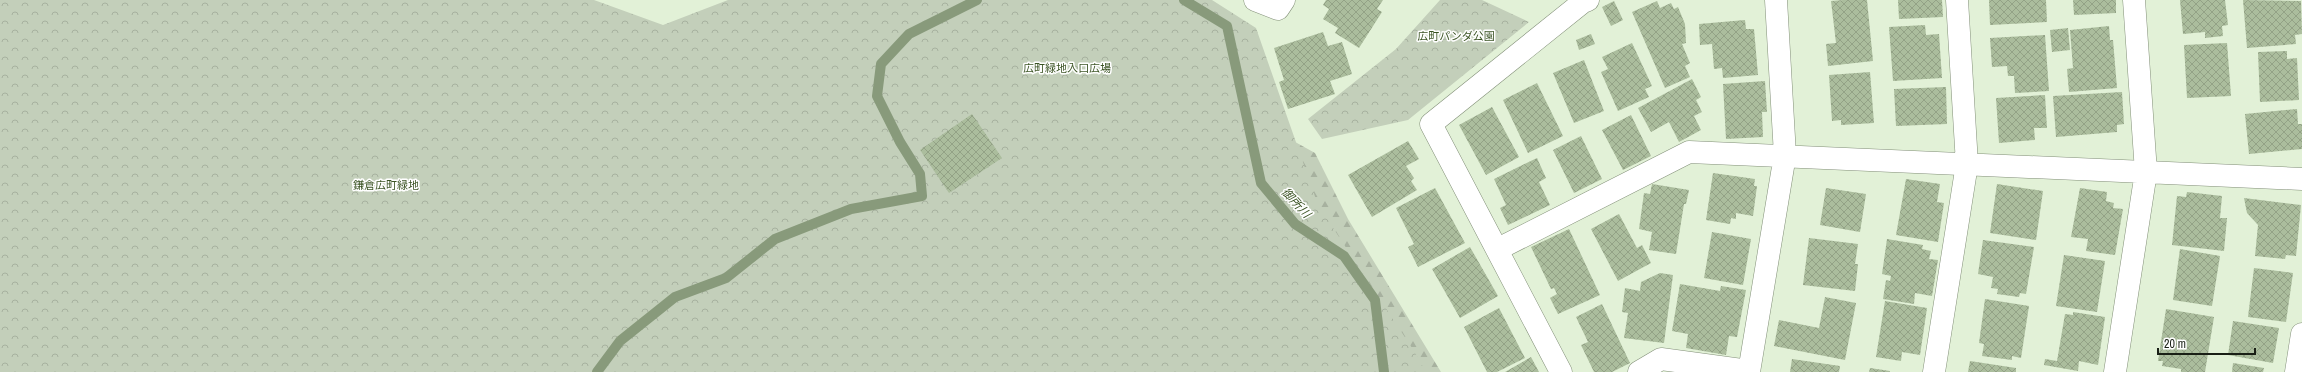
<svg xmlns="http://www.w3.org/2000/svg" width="2302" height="372" viewBox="0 0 2302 372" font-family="'Archivo Narrow','Noto Sans JP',sans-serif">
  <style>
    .forest { fill: url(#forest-firs) }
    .park { fill: url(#park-crowns) }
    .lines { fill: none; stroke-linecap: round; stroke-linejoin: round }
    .stream { stroke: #889a7b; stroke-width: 10 }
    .building { fill: url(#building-cross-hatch) }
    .minor-casing { stroke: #828f78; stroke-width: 23 }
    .minor { stroke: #fff; stroke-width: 22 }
    .labels { text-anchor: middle; stroke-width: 3; stroke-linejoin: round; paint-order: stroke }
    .park-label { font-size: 11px; fill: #3b5424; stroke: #fff }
    .water-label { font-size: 12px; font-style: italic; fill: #395222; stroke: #fff }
  </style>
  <defs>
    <pattern id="forest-firs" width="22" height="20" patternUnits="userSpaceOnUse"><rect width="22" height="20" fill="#c3cfba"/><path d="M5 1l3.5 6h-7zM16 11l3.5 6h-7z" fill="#a7b19f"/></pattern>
    <pattern id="park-crowns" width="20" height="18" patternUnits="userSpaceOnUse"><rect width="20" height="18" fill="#c3cfba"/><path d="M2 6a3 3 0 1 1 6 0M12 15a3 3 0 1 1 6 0" fill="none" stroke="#a7b19f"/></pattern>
    <pattern id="building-cross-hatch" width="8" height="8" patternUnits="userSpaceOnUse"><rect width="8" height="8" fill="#abbd9d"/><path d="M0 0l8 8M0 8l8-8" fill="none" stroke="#93a286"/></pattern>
  </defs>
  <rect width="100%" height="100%" fill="#e2f1d7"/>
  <path class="forest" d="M1288,138L1315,153L1348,219L1441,372H1381L1329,256Z"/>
  <path class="park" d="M0,0H594L663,25L728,0H1212L1256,28L1318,205L1414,351L1426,372H0Z
    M1440,0H1482L1529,22L1408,120L1322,139L1308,119L1396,49Z"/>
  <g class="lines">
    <path class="stream" d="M1184,0L1227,26L1261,183L1295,224L1344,256L1375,300L1384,372
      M597,372L620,341L675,297L726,278L775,239L851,209L922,196L920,174L900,142L877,96L881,64L909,34L977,0"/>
  </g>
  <path class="building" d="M1326,0H1383L1377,9L1382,12L1359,48L1335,33L1338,28L1323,19L1329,9L1323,5Z
    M1843,0H1867L1873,61L1828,66L1826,44L1836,43L1831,1Z
    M1898,0H1942L1943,17L1899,19Z
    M1989,0H2046L2047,22L1990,25Z
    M2073,0H2116V13L2074,15Z
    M2180,0H2225L2228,25L2222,26L2223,36L2205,38V32L2183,34Z
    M2243,0L2301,1L2302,34L2295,35L2296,44L2247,48Z
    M1614,1L1623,20L1611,26L1602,7Z
    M1657,1L1660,8L1671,3L1674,9L1678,7L1685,24L1686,43L1682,44L1690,63L1685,66L1690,77L1665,88L1632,12Z
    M1745,20L1746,29H1754L1758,75L1723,78L1722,68L1714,69L1712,44L1700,45L1699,24Z
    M1925,25L1926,35L1939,34L1942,78L1893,81L1889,27Z
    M2109,26L2110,40H2113L2117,88L2069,92L2067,69L2073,68L2070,30Z
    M2068,28L2070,50L2052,52L2050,30Z
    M1323,32L1328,46L1342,42L1352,74L1330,81L1335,94L1288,109L1279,82L1284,80L1274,48Z
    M1591,34L1595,44L1579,50L1576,40Z
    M2045,35L2049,91L2015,93L2014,76H2008L2007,66L1992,67L1990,38Z
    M1632,43L1652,86L1645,89L1649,97L1618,111L1601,72L1608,69L1602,57Z
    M2227,43L2231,96L2187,98L2184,45Z
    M2287,51V59L2297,58L2299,100L2260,102L2258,52Z
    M1584,60L1604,111L1574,123L1553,73Z
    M1870,72L1874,123L1841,125V120L1832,121L1829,75Z
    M1692,79L1701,97L1696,100L1702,112L1694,116L1701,130L1679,142L1669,122L1651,132L1638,108Z
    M1765,81L1767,112H1762L1763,137L1726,139L1723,84Z
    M1537,83L1563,136L1528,153L1503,100Z
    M1946,87L1947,124L1896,126L1894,89Z
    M2122,92L2124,124L2117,125V132L2056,137L2053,96Z
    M2045,95L2047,128H2034L2035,140L1999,143L1996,98Z
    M1492,107L1519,157L1486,175L1459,125Z
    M2297,109L2298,124H2302V149L2249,154L2245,114Z
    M972,114L1002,158L949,193L920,150Z
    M1631,115L1651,156L1623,170L1602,130Z
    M1581,136L1602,179L1574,193L1553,150Z
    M1408,141L1419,159L1406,166L1414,178L1411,181L1417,190L1372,217L1348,175Z
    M1537,158L1546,178L1539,182L1550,205L1508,225L1500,208L1506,205L1494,179Z
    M1713,173L1755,179L1754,186H1757L1753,216L1736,213V219L1731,218L1730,224L1706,220Z
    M1906,179L1940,184L1937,202L1944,203L1938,242L1896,235Z
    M1652,184L1689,190L1686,204H1684L1676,254L1649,250L1652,232L1639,229L1644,193L1650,194Z
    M1997,184L2043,191L2036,240L1990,233Z
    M1435,188L1465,243L1418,267L1408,247L1414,244L1396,208Z
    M1826,188L1866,194L1860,232L1820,225Z
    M2080,188L2107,192L2106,201L2114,203L2113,208L2123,209L2115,255L2086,251L2088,239L2071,237Z
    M2187,192L2222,196L2220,218H2227L2224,251L2172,245L2177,196L2186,197Z
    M2244,198L2301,205L2296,256L2286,255L2285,259L2255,256L2258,225L2247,213Z
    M1619,214L1637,248L1642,245L1651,263L1618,281L1591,229Z
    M1569,229L1600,295L1558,314L1550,298L1557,294L1554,288L1551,289L1531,247Z
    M1712,232L1751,239L1743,285L1704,278Z
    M1809,238L1858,244L1855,264H1858L1855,291L1803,285Z
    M1887,239L1923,245L1922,249L1931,251L1929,259L1938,260L1932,296L1915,293L1914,304L1883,299L1886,280L1890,281L1891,276L1882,274Z
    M1983,240L2034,247L2026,294L2020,293L2019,297L1997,294L1998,289L1991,288L1993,277L1978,274Z
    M1470,247L1498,296L1460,318L1432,269Z
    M2180,249L2220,256L2212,306L2173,300Z
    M2064,255L2105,261L2097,312L2056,306Z
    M2254,268L2293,273L2286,322L2248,317Z
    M1660,273L1673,275L1664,343L1624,338L1628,313L1622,312L1625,288L1640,291L1641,282Z
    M1680,284L1720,291L1721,286L1746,290L1737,337L1729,336L1726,355L1686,348L1688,334L1672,331Z
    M1825,297L1856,303L1845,360L1774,346L1779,320L1819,328Z
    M1985,299L2029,306L2021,358L2012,356V360L1982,356L1984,344L1979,343Z
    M1885,301L1927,308L1920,355L1902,352L1901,361L1876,357Z
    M1602,304L1630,363L1612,372H1594L1581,345L1588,342L1576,317Z
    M1499,308L1525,358L1497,372H1487L1464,327Z
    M2166,309L2214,317L2205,372H2181V369L2162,366L2163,361H2158Z
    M2073,312L2105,317L2098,365L2079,361L2078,371L2044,365L2045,359L2057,361L2065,314L2073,315Z
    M2233,321L2279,328L2273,363L2228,355Z
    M1531,357L1539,372H1505Z
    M1792,359L1840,366L1839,372H1790Z
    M1970,361L2016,368V372H1968Z
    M2233,363L2264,368L2263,372H2232Z
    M1870,368L1890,371V372H1869Z"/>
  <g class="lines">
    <defs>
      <path id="minor" d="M1255,0L1278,9L1284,0
        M1498,249L1689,152L2302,179
        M1561,372L1431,124L1583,2L1588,0
        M1639,372L1661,359L1749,371
        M1749,372L1785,155L1776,0
        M1934,372L1967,164L1957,0
        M2115,372L2146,172L2134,0
        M2296,372L2302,334"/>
    </defs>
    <use href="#minor" class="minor-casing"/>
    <use href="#minor" class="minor"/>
  </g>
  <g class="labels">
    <g class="park-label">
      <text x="1456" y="40">広町パンダ公園</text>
      <text x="1067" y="72">広町緑地入口広場</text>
      <text x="386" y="189">鎌倉広町緑地</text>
    </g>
    <g class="water-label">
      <text transform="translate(1296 203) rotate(47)" y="4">御所川</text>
    </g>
  </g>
  <path d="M2158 348v6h97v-6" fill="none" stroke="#191f15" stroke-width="2"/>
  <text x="2164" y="348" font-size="12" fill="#191f15" stroke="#ffffff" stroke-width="3" paint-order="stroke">20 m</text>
</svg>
